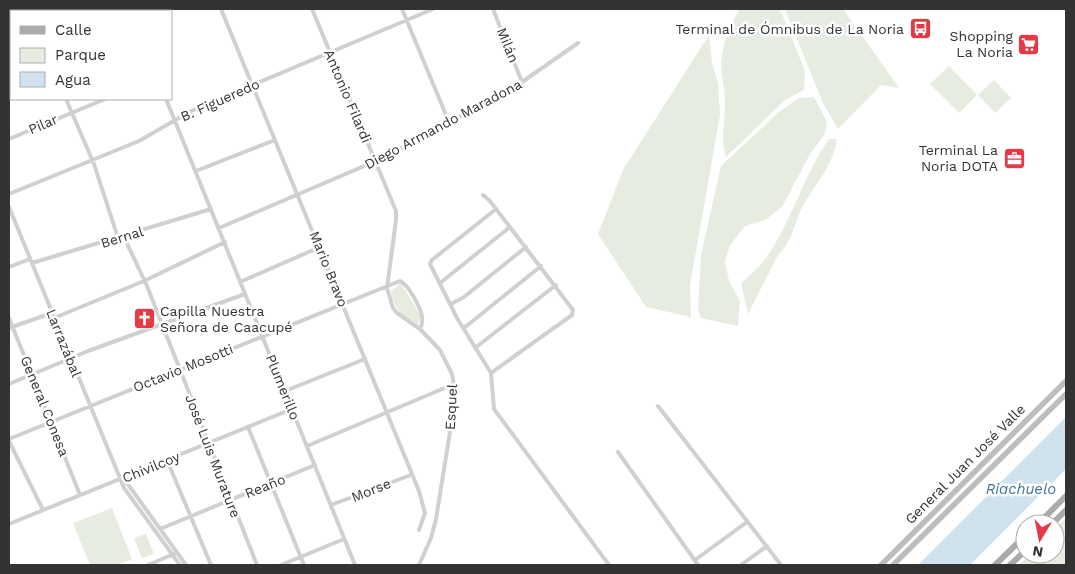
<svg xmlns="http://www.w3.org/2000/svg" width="1075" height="574" viewBox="0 0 1075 574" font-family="'Work Sans',sans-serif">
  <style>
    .green { fill: #e6ecdf }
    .water { fill: #cfe2ee }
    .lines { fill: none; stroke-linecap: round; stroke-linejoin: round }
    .minor { stroke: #d0d0d0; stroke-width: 4 }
    .secondary { stroke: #bdbdbd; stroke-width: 5.5 }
    .primary { stroke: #ababab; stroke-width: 6 }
    .labels { text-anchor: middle; stroke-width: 5; stroke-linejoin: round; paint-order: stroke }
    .poi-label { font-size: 14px; fill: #333; stroke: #fff; text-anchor: end }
    .street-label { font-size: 14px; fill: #333; stroke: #fff }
    .water-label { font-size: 15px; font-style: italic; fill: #3f7597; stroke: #fff }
  </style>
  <rect width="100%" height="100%" fill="#fff"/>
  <path class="green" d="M740,9H780L805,71L804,90L785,100L726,157C720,141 726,117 725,99C725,85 719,69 722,56C724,39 731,22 740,9Z
    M785,9H843L899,88L881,85L838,129L823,103Z
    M709,35L712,63L718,83L720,115L690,285L691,317L646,307L598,234L623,170Z
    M949,66L977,95L959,113L930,84Z
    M994,80L1011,98L995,113L978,95Z
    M814,97L827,122L825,134L810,154L782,207L765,220L745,226L730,245L725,261L729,281L740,301L738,326L701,318L698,309L701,255L721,166L779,112L799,98Z
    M829,139H837C833,166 817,181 804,204C794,221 793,242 778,255L748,314L741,283C753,273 764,263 772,249C794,214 805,173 829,139Z
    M401,283L420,315V320L418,324C401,319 394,307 391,291Z
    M112,508L132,559L117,565H90L73,523Z
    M1066,518V565H1019L1030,554H1055V529Z
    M146,534L154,554L142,558L134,538Z"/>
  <path class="water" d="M1066,417V469L970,565H918Z"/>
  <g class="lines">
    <path class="minor" d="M30,9L31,11
      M221,9L419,491L425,513L419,530
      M312,9L396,211V220L387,288L393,308L397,313L420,329L440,350L452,374L454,386V407L436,519L431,538L419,565
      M402,9L446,115V123
      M493,9L522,82
      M127,11L131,9
      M9,75L11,74
      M66,99L94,164L118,238
      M166,99L355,565
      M9,139L105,99
      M196,171L275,140
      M9,194L139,141L191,111L433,9
      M483,195L490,201L573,310L572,315L491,373
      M9,207L124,488L180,565
      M496,209L432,260L430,264L457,318L491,373L494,409L609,565
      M219,228L383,158L451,122L494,95L522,82L578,43
      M124,237L147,286L257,565
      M32,263L211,209
      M9,267L30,259
      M240,282L320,247
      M440,283L510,227
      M451,304L464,297L526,247
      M9,318L80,495
      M54,318L144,281L225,242
      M9,328L52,313
      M464,328L541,266
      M475,348L556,285
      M9,384L88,351L245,294
      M285,391L365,359
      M658,406L781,565
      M248,427L304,565
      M9,439L400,281C408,284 421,308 422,317C423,322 422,325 420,329
      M9,441L43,510
      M307,446L447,387L454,386
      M618,452L698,565
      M167,460L211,565
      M121,479L127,483L186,565
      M331,505L411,475
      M9,524L292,409
      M160,529L315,465
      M695,560L747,522
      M148,565L174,554
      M281,565L344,539
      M741,565L767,546"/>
    <path class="secondary" d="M881,565L1066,381
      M893,565L1066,394"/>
    <path class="primary" d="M1038,524L1066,496
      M1052,524L1066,510
      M995,565L1025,536
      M1010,565L1025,551"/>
  </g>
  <defs>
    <symbol id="bus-square" viewBox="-11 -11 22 22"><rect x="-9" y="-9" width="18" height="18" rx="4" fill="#e63946" stroke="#fff"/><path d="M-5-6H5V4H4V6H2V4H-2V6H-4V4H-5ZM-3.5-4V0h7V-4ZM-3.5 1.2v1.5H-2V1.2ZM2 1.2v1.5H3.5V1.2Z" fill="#fff"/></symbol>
    <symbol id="supermarket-square" viewBox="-11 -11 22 22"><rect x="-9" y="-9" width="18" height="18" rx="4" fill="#e63946" stroke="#fff"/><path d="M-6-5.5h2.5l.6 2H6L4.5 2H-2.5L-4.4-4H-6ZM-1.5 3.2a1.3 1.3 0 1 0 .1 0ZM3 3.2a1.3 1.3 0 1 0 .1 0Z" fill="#fff"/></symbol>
    <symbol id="office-square" viewBox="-11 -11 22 22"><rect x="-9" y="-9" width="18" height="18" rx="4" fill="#e63946" stroke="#fff"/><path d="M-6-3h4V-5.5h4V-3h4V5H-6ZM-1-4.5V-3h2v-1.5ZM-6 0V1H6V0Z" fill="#fff"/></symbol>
    <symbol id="church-square" viewBox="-11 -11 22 22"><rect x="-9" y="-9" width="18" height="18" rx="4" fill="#e63946" stroke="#fff"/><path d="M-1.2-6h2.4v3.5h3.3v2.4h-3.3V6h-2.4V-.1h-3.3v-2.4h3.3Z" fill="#fff"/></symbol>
  </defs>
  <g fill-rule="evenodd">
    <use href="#bus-square" x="908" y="16" width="25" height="25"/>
    <use href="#supermarket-square" x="1016" y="32" width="25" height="25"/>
    <use href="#office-square" x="1002" y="146" width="25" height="25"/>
    <use href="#church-square" x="132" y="306" width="25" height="25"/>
  </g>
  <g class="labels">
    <g class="poi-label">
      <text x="904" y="34">Terminal de Ómnibus de La Noria</text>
      <text x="1013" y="41">Shopping<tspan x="1013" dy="16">La Noria</tspan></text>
      <text x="998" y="155">Terminal La<tspan x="998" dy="16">Noria DOTA</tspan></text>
      <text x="160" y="316" text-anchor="start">Capilla Nuestra<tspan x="160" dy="16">Señora de Caacupé</tspan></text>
    </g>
    <g class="street-label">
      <text transform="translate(508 45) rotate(68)" y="5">Milán</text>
      <text transform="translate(348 96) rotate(67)" y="5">Antonio Filardi</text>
      <text transform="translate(220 100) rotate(-24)" y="5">B. Figueredo</text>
      <text transform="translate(43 124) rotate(-23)" y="5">Pilar</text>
      <text transform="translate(443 124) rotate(-28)" y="5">Diego Armando Maradona</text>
      <text transform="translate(122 237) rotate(-17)" y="5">Bernal</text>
      <text transform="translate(329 269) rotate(68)" y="5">Mario Bravo</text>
      <text transform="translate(64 343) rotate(68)" y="5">Larrazábal</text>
      <text transform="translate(183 368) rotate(-22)" y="5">Octavio Mosotti</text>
      <text transform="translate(283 387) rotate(68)" y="5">Plumerillo</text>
      <text transform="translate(45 406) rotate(68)" y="5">General Conesa</text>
      <text transform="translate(451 407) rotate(-87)" y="5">Esquel</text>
      <text transform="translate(213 456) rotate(69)" y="5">José Luis Murature</text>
      <text transform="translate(965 464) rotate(-45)" y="5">General Juan José Valle</text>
      <text transform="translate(151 467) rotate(-22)" y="5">Chivilcoy</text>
      <text transform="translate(265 486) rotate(-22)" y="5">Reaño</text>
      <text transform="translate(371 490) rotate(-22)" y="5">Morse</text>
    </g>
    <g class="water-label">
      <text x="1021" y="494">Riachuelo</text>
    </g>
  </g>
  <rect width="1075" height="574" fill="none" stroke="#333333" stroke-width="20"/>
  <rect x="10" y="10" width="162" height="90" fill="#ffffff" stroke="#adadad"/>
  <rect x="20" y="26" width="25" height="8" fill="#ababab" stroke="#adadad"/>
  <text x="55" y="35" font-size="15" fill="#333333">Calle</text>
  <rect x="20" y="48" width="25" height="15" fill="#e6ecdf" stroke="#adadad"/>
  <text x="55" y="60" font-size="15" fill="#333333">Parque</text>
  <rect x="20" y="72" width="25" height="15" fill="#cfe2ee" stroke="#adadad"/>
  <text x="55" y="85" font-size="15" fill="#333333">Agua</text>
  <g transform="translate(1040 539) rotate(190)"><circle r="24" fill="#ffffff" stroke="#adadad"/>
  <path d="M0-4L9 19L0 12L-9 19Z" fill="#e63946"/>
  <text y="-8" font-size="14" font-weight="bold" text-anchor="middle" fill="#333333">N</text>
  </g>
</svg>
